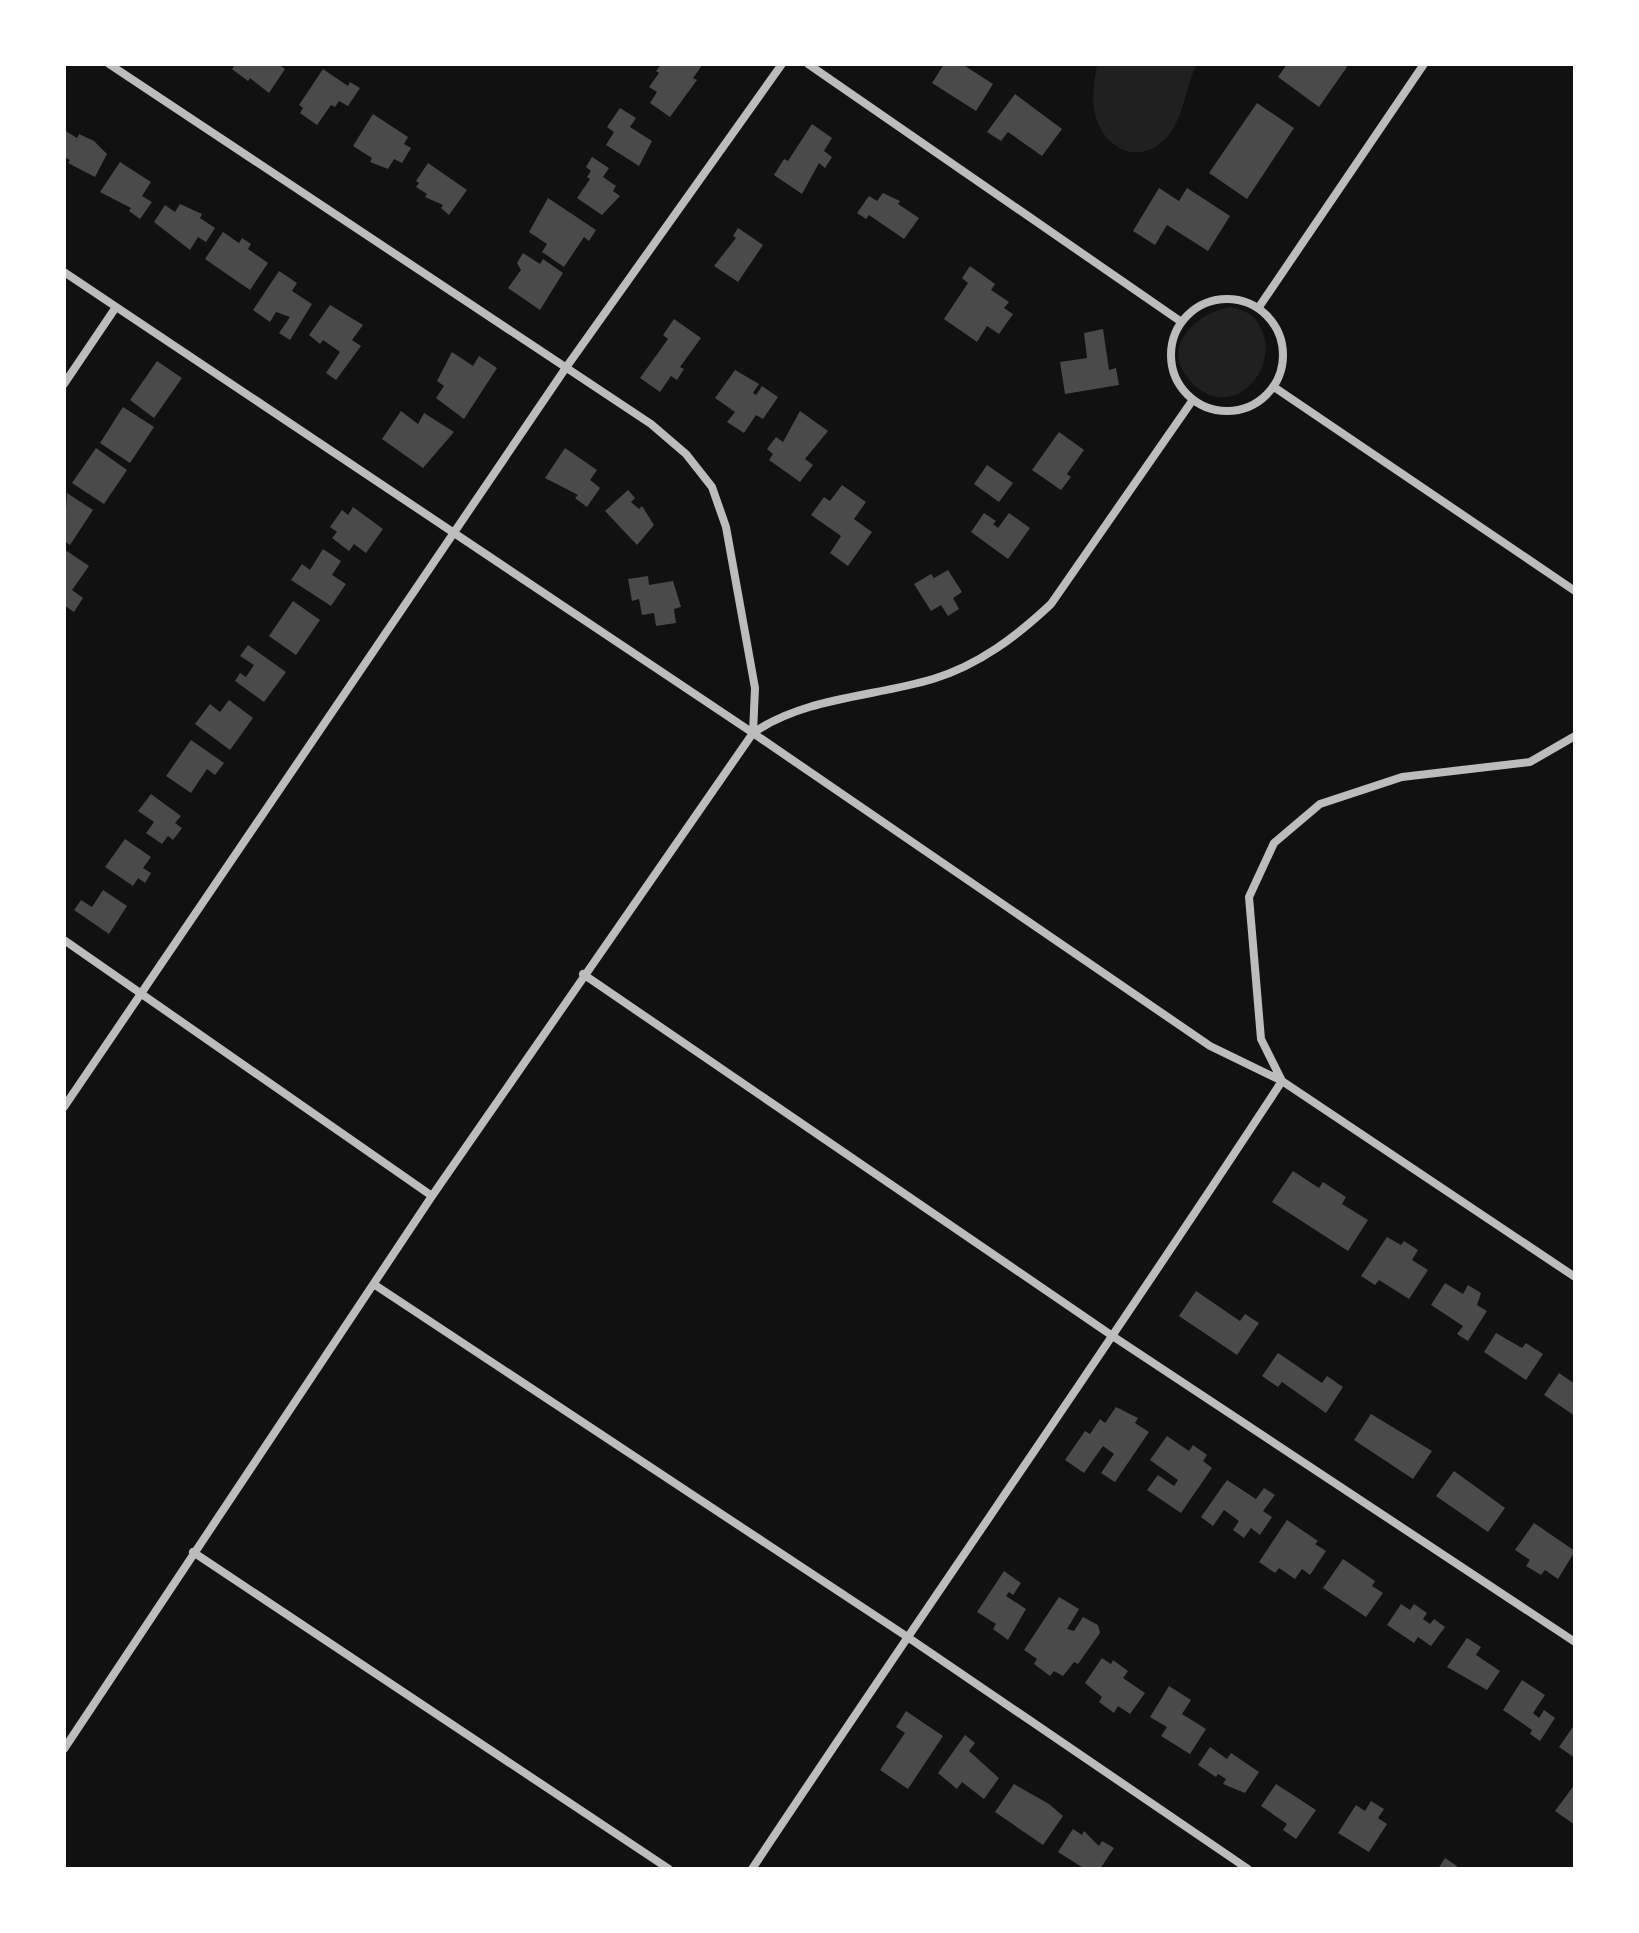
<svg xmlns="http://www.w3.org/2000/svg" width="1639" height="1933" viewBox="0 0 1639 1933" font-family="'Noto Sans',sans-serif">
  <style>
    .green { fill: #202020 }
    .building { fill: #4a4a4a }
    .lines { fill: none; stroke-linecap: round; stroke-linejoin: round }
    .minor { stroke: #bcbcbc; stroke-width: 8 }
  </style>
  <rect width="100%" height="100%" fill="#111"/>
  <path class="green" d="M1097,64H1197C1185,86 1184,121 1165,139C1136,169 1098,144 1094,108C1092,93 1095,78 1097,64Z
    M1231,307C1238,309 1249,312 1253,317C1293,360 1229,436 1185,374C1162,342 1202,311 1231,307Z"/>
  <path class="building" d="M230,64H278L285,69L269,93L250,78L248,81L232,69L234,67Z
    M661,64H703L693,78L697,80L670,117L650,103L657,92L649,87L659,73L656,71Z
    M944,64H962L993,84L976,111L932,83Z
    M1287,64H1343L1347,67L1319,107L1278,77Z
    M323,69L348,86L350,82L360,88L348,106L339,101L335,107L331,105L317,125L300,113L303,108L299,105Z
    M1015,94L1062,129L1042,156L1008,132L1001,141L987,132Z
    M1257,103L1294,128L1247,199L1209,173Z
    M620,108L636,118L630,127L652,141L639,166L606,145L614,132L607,127Z
    M373,114L408,137L404,144L411,148L402,163L394,159L388,169L370,162L372,158L353,146Z
    M812,124L832,138L824,151L832,157L825,168L819,163L802,194L774,175L784,159L788,161Z
    M64,130L77,138L79,134L94,141L107,154L95,177L68,163L70,160L64,157Z
    M592,157L609,168L603,177L616,186L613,191L620,196L602,215L577,198L590,179L587,177L591,171L586,167Z
    M120,162L151,182L142,196L152,202L140,219L129,211L131,208L100,192Z
    M428,163L467,190L449,215L441,208L443,205L425,197L427,194L416,187L419,183L416,181Z
    M1159,188L1179,201L1187,188L1230,216L1208,251L1167,225L1155,245L1133,231Z
    M883,193L900,201L898,204L919,218L904,239L869,215L866,219L857,213L869,196L877,201Z
    M548,198L596,230L589,241L584,237L564,267L542,252L547,244L529,232Z
    M180,204L202,214L200,218L215,228L206,242L198,237L190,250L154,222L165,205L175,212Z
    M738,228L763,245L738,282L714,266L736,238L733,236Z
    M223,232L239,243L242,238L251,244L248,249L268,263L250,290L205,259Z
    M523,253L540,264L543,259L563,273L540,310L508,288L521,270L517,263Z
    M970,266L995,284L991,290L1009,302L1004,308L1013,314L999,334L987,326L977,342L944,319L968,283L962,278Z
    M279,271L297,283L292,291L312,304L290,340L279,333L290,317L276,312L270,322L253,310Z
    M330,305L363,325L352,340L361,346L336,380L326,373L340,352L323,340L320,344L309,335Z
    M674,319L701,338L680,367L684,369L677,380L671,376L660,392L640,378L668,339L663,335Z
    M1103,329L1109,370L1116,368L1119,385L1065,394L1060,362L1087,358L1084,333Z
    M452,352L473,366L479,356L497,368L464,419L436,398L444,386L437,381Z
    M157,361L182,378L154,418L130,400Z
    M735,370L759,384L753,393L756,395L762,386L778,397L763,419L756,415L744,433L727,422L735,412L715,398Z
    M123,407L154,427L130,463L100,443Z
    M401,411L418,424L424,413L454,432L423,468L382,439Z
    M800,411L828,431L805,459L813,465L800,482L769,460L773,454L767,449L776,437L783,442Z
    M1059,432L1084,450L1067,474L1071,477L1061,490L1032,470Z
    M96,448L127,470L104,504L72,483Z
    M565,448L597,470L590,480L600,488L587,507L575,498L578,495L545,478Z
    M987,465L1013,483L999,502L974,484Z
    M842,485L866,502L854,519L872,532L848,566L830,553L841,536L811,515L824,497L830,501Z
    M628,490L635,498L631,502L639,509L642,506L654,525L637,545L605,511Z
    M67,493L93,510L70,545L64,541Z
    M353,507L383,529L366,553L354,544L349,551L332,538L337,532L330,527L342,510L348,515Z
    M984,513L996,521L993,524L998,528L1009,513L1030,528L1008,559L971,532Z
    M64,549L89,566L72,590L83,598L74,612L64,605Z
    M323,549L341,561L332,575L346,584L331,606L291,580L302,564L310,570Z
    M948,570L962,592L953,598L959,609L948,616L941,605L931,611L914,584L931,574L934,578Z
    M648,576L649,585L673,581L681,607L674,609L676,623L656,626L654,613L642,615L639,599L632,601L628,579Z
    M293,601L320,620L296,655L269,636Z
    M248,645L286,672L264,702L235,681L240,673L246,677L254,665L240,656Z
    M229,700L253,718L230,750L195,724L210,704L220,712Z
    M191,740L224,763L215,775L207,769L191,793L166,776Z
    M151,794L181,816L175,823L182,828L173,840L168,836L162,844L146,833L154,822L138,811Z
    M125,839L151,857L143,868L151,873L145,883L138,878L133,886L105,867Z
    M103,890L127,906L109,934L74,910L81,900L92,907Z
    M1293,1171L1319,1188L1323,1182L1346,1197L1342,1204L1368,1220L1348,1251L1272,1202Z
    M1387,1237L1401,1245L1404,1241L1418,1250L1412,1260L1428,1270L1409,1299L1379,1280L1375,1285L1361,1276Z
    M1445,1283L1463,1294L1468,1285L1481,1293L1477,1305L1487,1311L1468,1341L1457,1334L1463,1326L1431,1305Z
    M1196,1291L1240,1321L1245,1314L1259,1323L1237,1355L1179,1316Z
    M1496,1333L1522,1348L1526,1343L1543,1354L1526,1380L1484,1352Z
    M1278,1353L1322,1383L1327,1376L1343,1387L1326,1413L1282,1382L1278,1387L1262,1376Z
    M1559,1373L1575,1384V1416L1544,1395Z
    M1116,1407L1138,1418L1135,1423L1149,1432L1115,1482L1101,1473L1114,1454L1103,1446L1084,1473L1065,1460L1085,1431L1090,1434L1100,1419L1105,1423Z
    M1371,1414L1432,1451L1413,1479L1354,1440Z
    M1167,1436L1189,1451L1193,1445L1207,1455L1203,1461L1212,1468L1181,1513L1147,1490L1158,1475L1174,1486L1178,1480L1150,1460Z
    M1454,1471L1505,1508L1488,1532L1436,1496Z
    M1227,1480L1256,1499L1264,1488L1275,1495L1263,1511L1272,1517L1260,1535L1251,1528L1244,1538L1233,1530L1239,1521L1224,1510L1213,1526L1201,1517Z
    M1287,1520L1318,1541L1315,1544L1326,1551L1310,1575L1302,1569L1295,1579L1279,1568L1275,1573L1259,1562Z
    M1534,1523L1575,1551L1558,1579L1545,1570L1541,1575L1526,1566L1530,1560L1515,1550Z
    M1343,1559L1375,1581L1372,1586L1383,1593L1366,1617L1323,1588Z
    M1004,1571L1021,1583L1013,1595L1009,1592L1006,1596L1026,1609L1008,1640L993,1629L996,1624L977,1612Z
    M1059,1597L1079,1609L1067,1629L1074,1631L1083,1617L1098,1625L1100,1633L1078,1664L1074,1662L1063,1676L1054,1671L1050,1676L1034,1664L1037,1659L1024,1650Z
    M1401,1604L1410,1610L1414,1604L1427,1613L1423,1619L1430,1624L1434,1619L1445,1627L1431,1646L1418,1637L1414,1643L1387,1625Z
    M1467,1638L1481,1647L1476,1655L1500,1671L1487,1690L1447,1667Z
    M1102,1658L1111,1664L1113,1660L1128,1671L1123,1678L1145,1693L1130,1714L1118,1706L1114,1713L1099,1702L1102,1697L1085,1683Z
    M1522,1680L1545,1695L1533,1713L1539,1718L1544,1710L1555,1718L1540,1741L1530,1734L1532,1730L1503,1710Z
    M1169,1686L1191,1700L1182,1714L1206,1729L1190,1754L1161,1736L1167,1727L1150,1717Z
    M906,1711L943,1736L908,1789L880,1770L905,1733L896,1727Z
    M1575,1724V1758L1559,1747Z
    M965,1735L975,1743L969,1751L999,1778L984,1799L962,1782L957,1789L938,1773Z
    M1210,1747L1227,1759L1231,1753L1259,1772L1245,1793L1223,1784L1226,1779L1218,1774L1216,1777L1198,1765Z
    M1014,1784L1049,1804L1063,1816L1043,1845L995,1812Z
    M1276,1784L1316,1810L1296,1839L1283,1830L1287,1824L1261,1806Z
    M1575,1784V1825L1555,1811Z
    M1371,1801L1384,1809L1378,1818L1387,1824L1369,1852L1338,1833L1356,1805L1365,1811Z
    M1073,1829L1082,1835L1084,1831L1099,1846L1102,1841L1114,1848L1100,1869H1085L1058,1852Z
    M1445,1858L1457,1866L1455,1869H1438Z"/>
  <g class="lines">
    <path class="minor" d="M109,64L651,424L686,454L712,487L726,527L755,688L753,733
      M808,64L1180,321
      M64,272L753,733L1210,1046L1282,1081L1575,1277
      M1171 355a56 56 0 1 1 112 0a56 56 0 1 1-112 0Z
      M1259,307L1424,64
      M64,384L116,307
      M1274,387L1575,591
      M64,940L432,1196
      M583,974L1114,1337L1575,1642
      M64,1107L565,369L782,64
      M375,1285L906,1636L1248,1869
      M193,1552L669,1869
      M64,1749L432,1196L753,733C805,697 873,697 933,679C979,665 1017,636 1051,604L1192,401
      M752,1869C927,1605 1109,1346 1282,1081L1261,1039L1249,897L1274,843L1320,804L1402,777L1530,762L1575,736"/>
  </g>
  <rect width="1639" height="1933" fill="none" stroke="#ffffff" stroke-width="132"/>
</svg>
